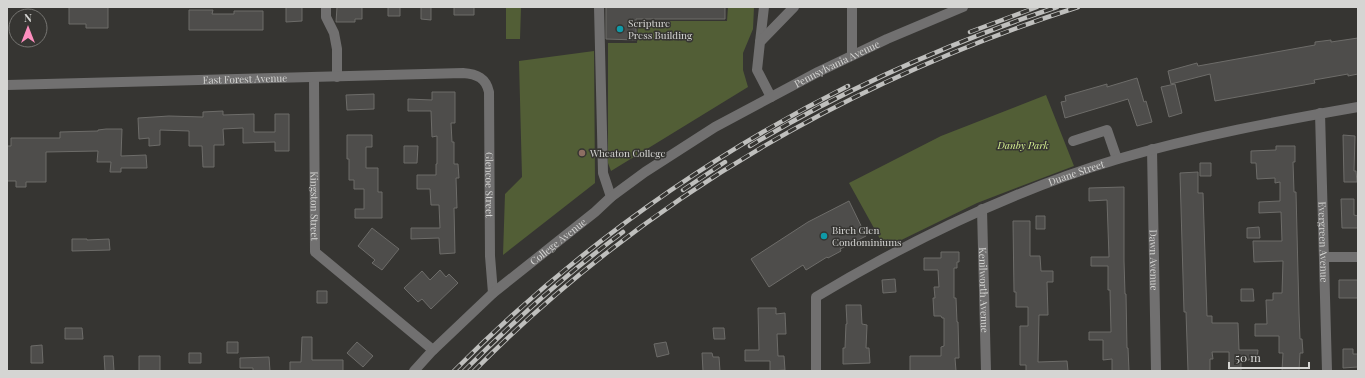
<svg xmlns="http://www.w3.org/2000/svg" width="1365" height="378" viewBox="0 0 1365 378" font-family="'Playfair Display',serif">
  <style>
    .green { fill: #525e36 }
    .building { fill: #4e4d4b; stroke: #6d6c69 }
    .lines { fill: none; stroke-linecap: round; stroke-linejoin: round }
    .minor { stroke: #717070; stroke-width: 10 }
    .rail-casing { stroke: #bfbfbd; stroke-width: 4.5 }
    .rail { stroke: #363532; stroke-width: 3; stroke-dasharray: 9; stroke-linecap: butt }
    .culture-dot { fill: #0f9aa8; stroke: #363532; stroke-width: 1.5 }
    .education-dot { fill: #8d6e63; stroke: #363532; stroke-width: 1.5 }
    .labels { text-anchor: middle; stroke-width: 3; stroke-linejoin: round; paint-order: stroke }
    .poi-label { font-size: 10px; fill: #d5d5d3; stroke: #363532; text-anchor: start }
    .street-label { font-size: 10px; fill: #d5d5d3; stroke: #363532 }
    .park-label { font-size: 10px; font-style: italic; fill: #d5f090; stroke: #363532 }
  </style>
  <rect width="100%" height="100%" fill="#363532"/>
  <path class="green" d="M506,7H521L520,39H506Z
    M728,7H754L753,29L743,53V70L748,87L611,171L608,163V43H637L638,21H727Z
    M594,51L595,183L503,255L505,194L522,177L519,61Z
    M1046,95L1074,166L977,203L885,248L849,183L941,136Z"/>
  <path class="building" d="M69,7H108V28H86V24H69Z
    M286,7H302V21L286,22Z
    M337,7H362V19H355V22H336Z
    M388,7H400V16H388Z
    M421,7H431V20L421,19Z
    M454,7H474V15H454Z
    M606,7H725V19H636V40L606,39Z
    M189,10H213L212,14H234V11H263V30H189Z
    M1358,38V74L1348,76V74L1314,80L1315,83L1215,101L1210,74L1171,84L1168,71L1197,63L1198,66L1315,45V42L1331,40V42Z
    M1137,78L1144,102L1146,101L1152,122L1137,126L1128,99L1065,118L1061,102L1066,101L1065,96L1107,84V87Z
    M1175,84L1182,113L1169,117L1161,87Z
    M432,92H455V123H451L452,142H454V164H458L459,178H456L457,208H454L455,253L440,254L439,238L411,239V228H440L439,205H431L430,189H417V175H436V164H437V136L432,137L431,111H408V99L432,100Z
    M374,94V109L347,110L346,95Z
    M223,111V115L254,114V132H275V114H289V151H275V142L243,143V128L223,129L224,145H214V167H203L202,146H189V131L160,130V145L149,146V138L139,139L138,118L169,116L203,117V112Z
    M106,129H122L121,156L146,155L147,168H121V172H110L111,162H97L98,151L46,152V182H26V187H16V181H7V146H11V138H60V132L98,131V130Z
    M347,135H372V147H366V168H378V192H382V218H355V209H364V189H354V180H349V159H347Z
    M1343,135L1355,136L1354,171H1356L1357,182H1344Z
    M404,146H418L417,163H404Z
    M1276,146H1295V162H1293L1294,192H1296L1299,313L1300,339H1302L1303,353H1300L1299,371H1282L1283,353H1279V336H1255V324H1267L1266,300H1273V293H1282L1283,261L1254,262L1253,241H1282L1281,212L1259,213V202L1280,201V182L1275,183V178L1257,179L1256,163H1251V151L1276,150Z
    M1200,163H1211V176H1200Z
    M1198,172V193H1203L1207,316H1212V323H1238L1239,350H1258L1257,360H1241V371H1229V352H1212L1213,359H1210V371H1188L1186,312H1184L1180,173Z
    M1124,187V261L1125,294H1126L1127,348H1128L1129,371H1112V359L1103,360V340H1089V332H1111L1110,290H1108V266H1091V257H1109L1107,200L1089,201V188Z
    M1341,199H1354V215L1358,216V228H1342Z
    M849,201L866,236L840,249L841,251L828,258L827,257L806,270L803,265L769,287L751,259L808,222Z
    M1036,216H1045V229H1036Z
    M1013,221H1030V256H1040L1041,271H1053V282H1047L1048,315H1039L1038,362L1067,361L1068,371H1026V365H1020V326H1028V307H1016V292H1014Z
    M1259,227L1260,238H1247V228Z
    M372,228L399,249L382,270L372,263L375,260L358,246Z
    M72,239H87V240L109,239L110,250L72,251Z
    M941,252H959V262H957V268H954V298H956L957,322H958L959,358H955L956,371H910V356H941V347L944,346V318H942L941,316H934L933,298H935L934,287H939L938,270H924V258H941Z
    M440,270L446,277L449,274L458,283L431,309L422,299L418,302L404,288L422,271L430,280Z
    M895,279L896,292L883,293L882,280Z
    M1339,280H1358V298H1339Z
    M1241,289H1253L1254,301H1241Z
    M317,291H327V303H317Z
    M846,305H861L862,324L867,325L866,348H869L870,363L843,364V348H845L846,324H847Z
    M758,308H776V314L785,313L786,334H777L778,356H784L785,370L770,371V361H745V350H759Z
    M65,328H82L83,339H65Z
    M713,328H724L725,339H714Z
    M302,337H312V360H343V371H290V362H301Z
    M227,342H238V353H227Z
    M357,342L373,356L363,367L347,353Z
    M666,342L669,354L657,357L654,344Z
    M42,345L43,363H31V346Z
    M1343,349H1353V354H1358V367L1343,368Z
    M189,353H201V363H189Z
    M702,353H712L713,357H719L720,371H703Z
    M104,356H113L114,371H105Z
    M139,356H160V371H139Z
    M269,357L270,371H253V368H240V358Z"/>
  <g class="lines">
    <g class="minor">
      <path d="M326,7V17L334,33L337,49V77"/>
      <path d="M599,7L603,173L611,197"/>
      <path d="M852,7V55"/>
      <path d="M760,42L764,7"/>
      <path id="s1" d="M314,77L315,252L433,350"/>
      <path id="s2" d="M7,85L463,73C477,74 486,78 489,92L490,256L493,293"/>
      <path d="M771,97L757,70L760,42L794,7"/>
      <path id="s3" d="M1320,113L1327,371"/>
      <path d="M1073,141L1107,130L1117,159"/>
      <path id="s4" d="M1152,149L1156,371"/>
      <path id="s5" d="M982,209L986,371"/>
      <path d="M1325,257H1358"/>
      <path id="s6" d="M414,371L433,350L493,293L595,212L611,197L645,172L715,127L818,72L887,39L963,7"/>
      <path id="s7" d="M816,371V297C911,240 1011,191 1118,159C1197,136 1278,121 1358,107"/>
    </g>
    <defs>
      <path id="rail" d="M970,32L1037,7
        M750,146C848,87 949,43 1057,7
        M683,190L725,162
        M454,371C569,255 702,159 848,86
        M464,371C514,321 566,274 623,232
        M474,371C644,199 848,81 1078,7"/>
    </defs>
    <use href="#rail" class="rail-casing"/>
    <use href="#rail" class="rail"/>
  </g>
  <g class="culture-dot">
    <circle cx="620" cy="29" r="4"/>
    <circle cx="824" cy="236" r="4"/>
  </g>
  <circle class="education-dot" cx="582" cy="153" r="4"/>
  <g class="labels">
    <g class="poi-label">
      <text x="628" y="27">Scripture<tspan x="628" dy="12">Press Building</tspan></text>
      <text x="590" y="157">Wheaton College</text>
      <text x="832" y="234">Birch Glen<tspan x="832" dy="12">Condominiums</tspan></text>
    </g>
    <g class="street-label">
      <text dy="4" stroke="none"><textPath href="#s6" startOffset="526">Pennsylvania Avenue</textPath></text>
      <text dy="4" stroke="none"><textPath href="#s2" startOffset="238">East Forest Avenue</textPath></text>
      <text dy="4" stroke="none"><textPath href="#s7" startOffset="363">Duane Street</textPath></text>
      <text dy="4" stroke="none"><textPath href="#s2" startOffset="584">Glencoe Street</textPath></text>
      <text dy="4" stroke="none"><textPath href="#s1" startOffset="129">Kingston Street</textPath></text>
      <text dy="4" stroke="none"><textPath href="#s6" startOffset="194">College Avenue</textPath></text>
      <text dy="4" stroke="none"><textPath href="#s3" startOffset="129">Evergreen Avenue</textPath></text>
      <text dy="4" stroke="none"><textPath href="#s4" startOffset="111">Dawn Avenue</textPath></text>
      <text dy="4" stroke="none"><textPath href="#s5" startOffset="81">Kenilworth Avenue</textPath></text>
    </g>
    <g class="park-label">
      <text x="1023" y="149">Danby Park</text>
    </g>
  </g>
  <rect width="1365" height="378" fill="none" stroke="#d5d5d3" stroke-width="16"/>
  <g transform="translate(28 28)"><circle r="19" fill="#363532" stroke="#767572"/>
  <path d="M0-3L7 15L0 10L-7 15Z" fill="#fd8ebe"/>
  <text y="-6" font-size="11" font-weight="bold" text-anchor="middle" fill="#d5d5d3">N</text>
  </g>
  <path d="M1229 362v6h80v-6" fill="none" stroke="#d5d5d3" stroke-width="2"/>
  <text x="1235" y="362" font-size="12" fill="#d5d5d3" stroke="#363532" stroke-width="3" paint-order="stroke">50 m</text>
</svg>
